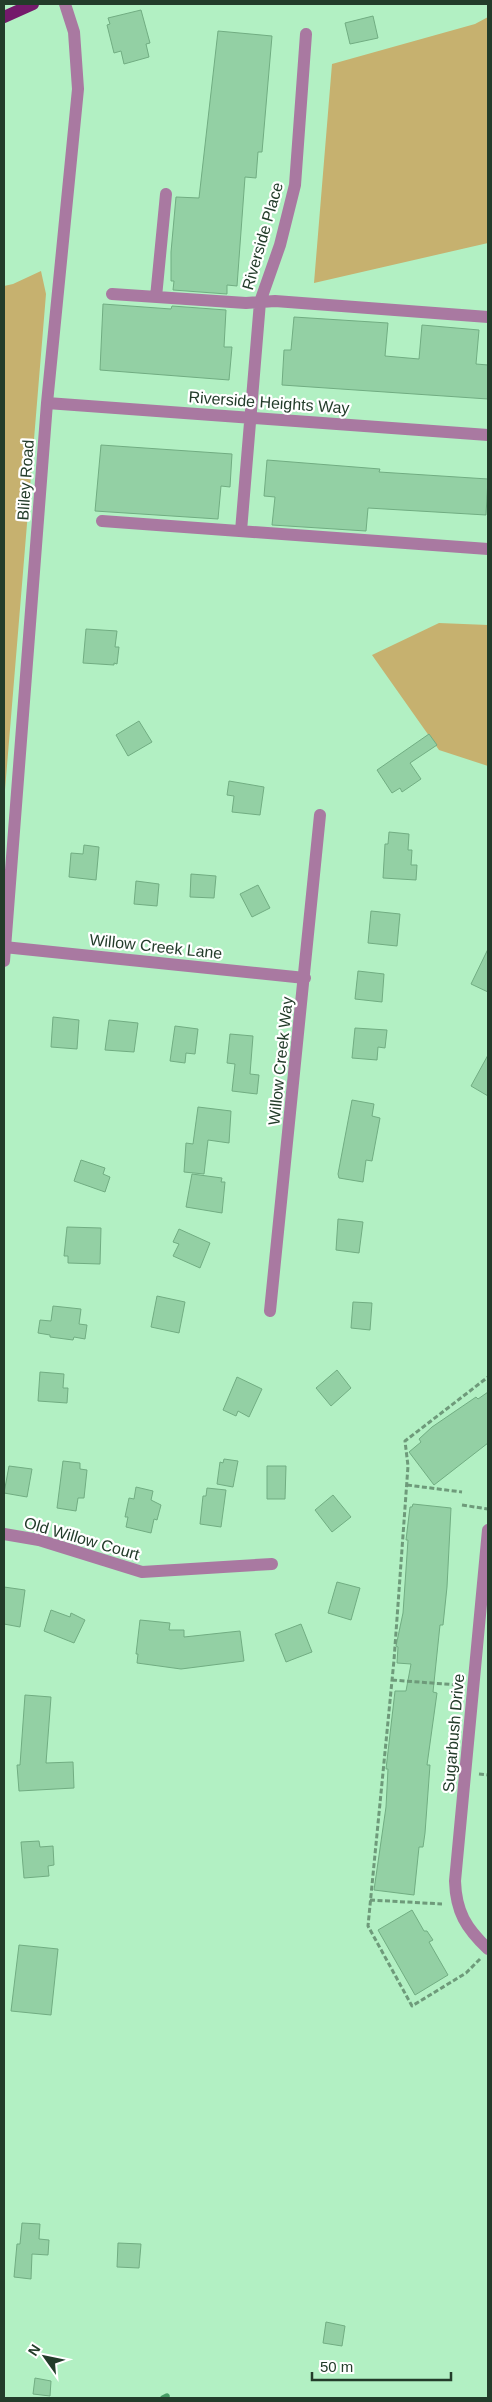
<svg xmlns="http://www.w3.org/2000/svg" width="492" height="2402" viewBox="0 0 492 2402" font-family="Helvetica,sans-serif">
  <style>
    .green { fill: #c6b16f }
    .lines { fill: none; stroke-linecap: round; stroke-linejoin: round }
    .stream { stroke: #479e65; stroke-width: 5.5 }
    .building { fill: #93d0a4; stroke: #71ad82 }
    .path { stroke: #6e9a7a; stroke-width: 3; stroke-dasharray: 5 2.5; stroke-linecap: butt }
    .minor { stroke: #a979a1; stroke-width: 12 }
    .major { stroke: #741a6b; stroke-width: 12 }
    .labels { text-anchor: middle; stroke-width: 4.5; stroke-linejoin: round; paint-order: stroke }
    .street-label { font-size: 16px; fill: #233c2a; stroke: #fff }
  </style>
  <rect width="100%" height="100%" fill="#b2f0c3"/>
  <path class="green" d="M488,17V243L314,283L332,64L475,24Z
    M41,271L46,294L4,802V286L13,284Z
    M439,623L488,625V766L439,750L372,655Z"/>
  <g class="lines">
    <path class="stream" d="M163,2398L167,2396"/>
  </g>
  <path class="building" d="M141,10L150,43L146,44L149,57L124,64L121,51L114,53L107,25L110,24L108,18Z
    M373,16L378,38L350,44L345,23Z
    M218,31L272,36L262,152H258L256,178L245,177L237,286L227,285V294L173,290L174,281H171V252L176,197L199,198Z
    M103,304L171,309L172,306L226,310L224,347H232L229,380L100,370Z
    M294,317L388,323L385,356L419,359L422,325L479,330L476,364L488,365V399L282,385L284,350H291Z
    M101,445L232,454L230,487L221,486L218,519L95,511Z
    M267,460L380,469L379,472L488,479L486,515L368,508L366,531L272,525L275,497L264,496Z
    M86,629L117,631L115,647H119L117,664L114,663V665L83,663Z
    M139,721L152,742L128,756L116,735Z
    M429,734L437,745L410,763L421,779L402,792L400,788L392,793L377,770Z
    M229,781L264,787L260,815L232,812L234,796L227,795Z
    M389,832L409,834L408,850H412L411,865H417L416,880L383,878L385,844H388Z
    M84,845L99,847L96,880L69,877L71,853L83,854Z
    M191,874L216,876L214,898L190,897Z
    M136,881L159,884L157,906L134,904Z
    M258,885L270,908L252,917L240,894Z
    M371,911L400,914L397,946L368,943Z
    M488,949V992L471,984Z
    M358,971L384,974L382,1002L355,999Z
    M53,1017L79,1020L77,1049L51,1047Z
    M109,1020L138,1023L134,1052L105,1050Z
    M175,1026L198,1029L195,1054L186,1053L185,1063L170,1061Z
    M355,1028L387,1030L385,1048L378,1047L377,1060L352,1058Z
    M230,1034L253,1036L250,1074L259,1075L257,1094L232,1091L235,1064L227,1063Z
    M488,1055V1096L471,1086Z
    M352,1100L374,1104L372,1116L380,1118L372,1161L366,1160L363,1182L339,1178L338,1174Z
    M198,1107L231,1111L229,1143L208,1140L204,1174L184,1172L186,1143L193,1144Z
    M81,1160L105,1168L103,1174L110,1177L105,1192L74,1181Z
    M192,1174L222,1178L221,1182H225L222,1213L186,1207Z
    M338,1219L363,1222L359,1253L336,1250Z
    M67,1227L101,1228L100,1264L68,1263V1256H64Z
    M179,1229L210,1243L200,1268L173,1256L179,1244L173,1242Z
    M157,1296L185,1302L179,1333L151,1327Z
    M353,1302L372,1303L370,1330L351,1328Z
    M53,1306L81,1309L79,1324L87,1325L85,1339L74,1337L73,1340L50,1337V1335L38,1333L40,1320L51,1321Z
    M337,1370L351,1388L331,1406L316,1388Z
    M40,1372L64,1374L63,1388H68L67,1403L38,1401Z
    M237,1377L262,1389L249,1417L238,1411L236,1416L223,1410Z
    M488,1392V1443L434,1485L409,1452L421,1442L419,1439L432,1427L476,1397L478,1399Z
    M224,1459L238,1461L233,1487L217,1484L220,1462L223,1463Z
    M63,1461L80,1463V1469L87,1470L84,1498H78L76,1511L57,1508Z
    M9,1466L32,1469L27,1497L4,1493Z
    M267,1466H286L285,1499H267Z
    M136,1487L153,1491L151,1500L161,1505L157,1520L154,1519L151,1533L126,1527L128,1517H125L129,1498L134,1499Z
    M207,1488L226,1490L221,1527L200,1524L203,1496H206Z
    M333,1495L351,1517L332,1532L315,1510Z
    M413,1504L451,1508L447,1587L443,1625H440L433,1692L437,1693L427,1765H430L425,1833L423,1847H419L414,1895L374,1890L386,1807L388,1769H386L395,1691H406L411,1664L397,1663L398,1647L396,1646L403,1613L408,1540H406L410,1507H412Z
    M337,1582L360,1588L351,1620L328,1613Z
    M4,1587L25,1590L20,1627L4,1624Z
    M51,1610L70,1617L71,1613L85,1620L74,1643L44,1631Z
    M140,1620L170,1623L169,1630H184V1637L240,1631L244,1661L181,1669L137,1663L138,1654H136Z
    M301,1624L312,1652L286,1662L275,1634Z
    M25,1695L51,1697L46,1763L73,1762L74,1788L19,1791L17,1765H20Z
    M39,1841L40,1847L53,1846L54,1865L48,1866L49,1876L24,1878L21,1842Z
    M412,1910L424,1931H427L433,1940L429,1942L448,1975L415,1995L378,1930Z
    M19,1945L58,1949L51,2015L11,2011Z
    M22,2223L40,2224L39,2239L49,2240L48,2255L32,2254L31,2279L14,2277L17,2244H20Z
    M118,2243L141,2244L139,2268L117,2267Z
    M326,2322L345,2326L342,2346L323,2343Z
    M35,2378L51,2381L50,2396L33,2394Z"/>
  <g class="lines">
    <path class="path" d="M407,1485L462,1492
      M462,1505L488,1509
      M392,1680L458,1685
      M479,1774L488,1775
      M370,1900L442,1904
      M480,1959L466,1973L412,2006L368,1926L394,1660L408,1466L405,1441L488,1377"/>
    <path class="minor" d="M112,294L246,303L275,301L488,317
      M156,297L166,194
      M47,403L488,435
      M102,521L488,549
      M241,531L260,302L280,245L295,185L306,34
      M4,947L305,978
      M4,961L47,403L78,89L74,32L65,4
      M270,1311L320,815
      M488,1530L455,1881C456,1912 466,1928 488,1949
      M4,1534L39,1540L142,1572L272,1564"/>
    <path class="major" d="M4,17L33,4"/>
  </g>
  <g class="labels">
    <g class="street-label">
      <text transform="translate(262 236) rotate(-74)" y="6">Riverside Place</text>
      <text transform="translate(269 402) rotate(4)" y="6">Riverside Heights Way</text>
      <text transform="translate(25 480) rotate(-86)" y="6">Bliley Road</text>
      <text transform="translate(156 946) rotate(6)" y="6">Willow Creek Lane</text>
      <text transform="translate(280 1061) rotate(-84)" y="6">Willow Creek Way</text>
      <text transform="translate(82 1538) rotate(16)" y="6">Old Willow Court</text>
      <text transform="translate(453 1733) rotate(-85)" y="6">Sugarbush Drive</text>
    </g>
  </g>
  <rect width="492" height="2402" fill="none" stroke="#233c2a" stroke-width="10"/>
  <g transform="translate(45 2357) rotate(303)" stroke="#ffffff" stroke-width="4" paint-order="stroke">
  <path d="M0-4L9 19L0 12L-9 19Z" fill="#233c2a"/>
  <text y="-8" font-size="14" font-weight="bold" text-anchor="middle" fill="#233c2a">N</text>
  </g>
  <path d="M312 2372v8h139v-8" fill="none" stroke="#233c2a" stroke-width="2.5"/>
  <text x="320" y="2372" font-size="15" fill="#233c2a" stroke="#ffffff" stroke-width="4" paint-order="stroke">50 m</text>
</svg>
